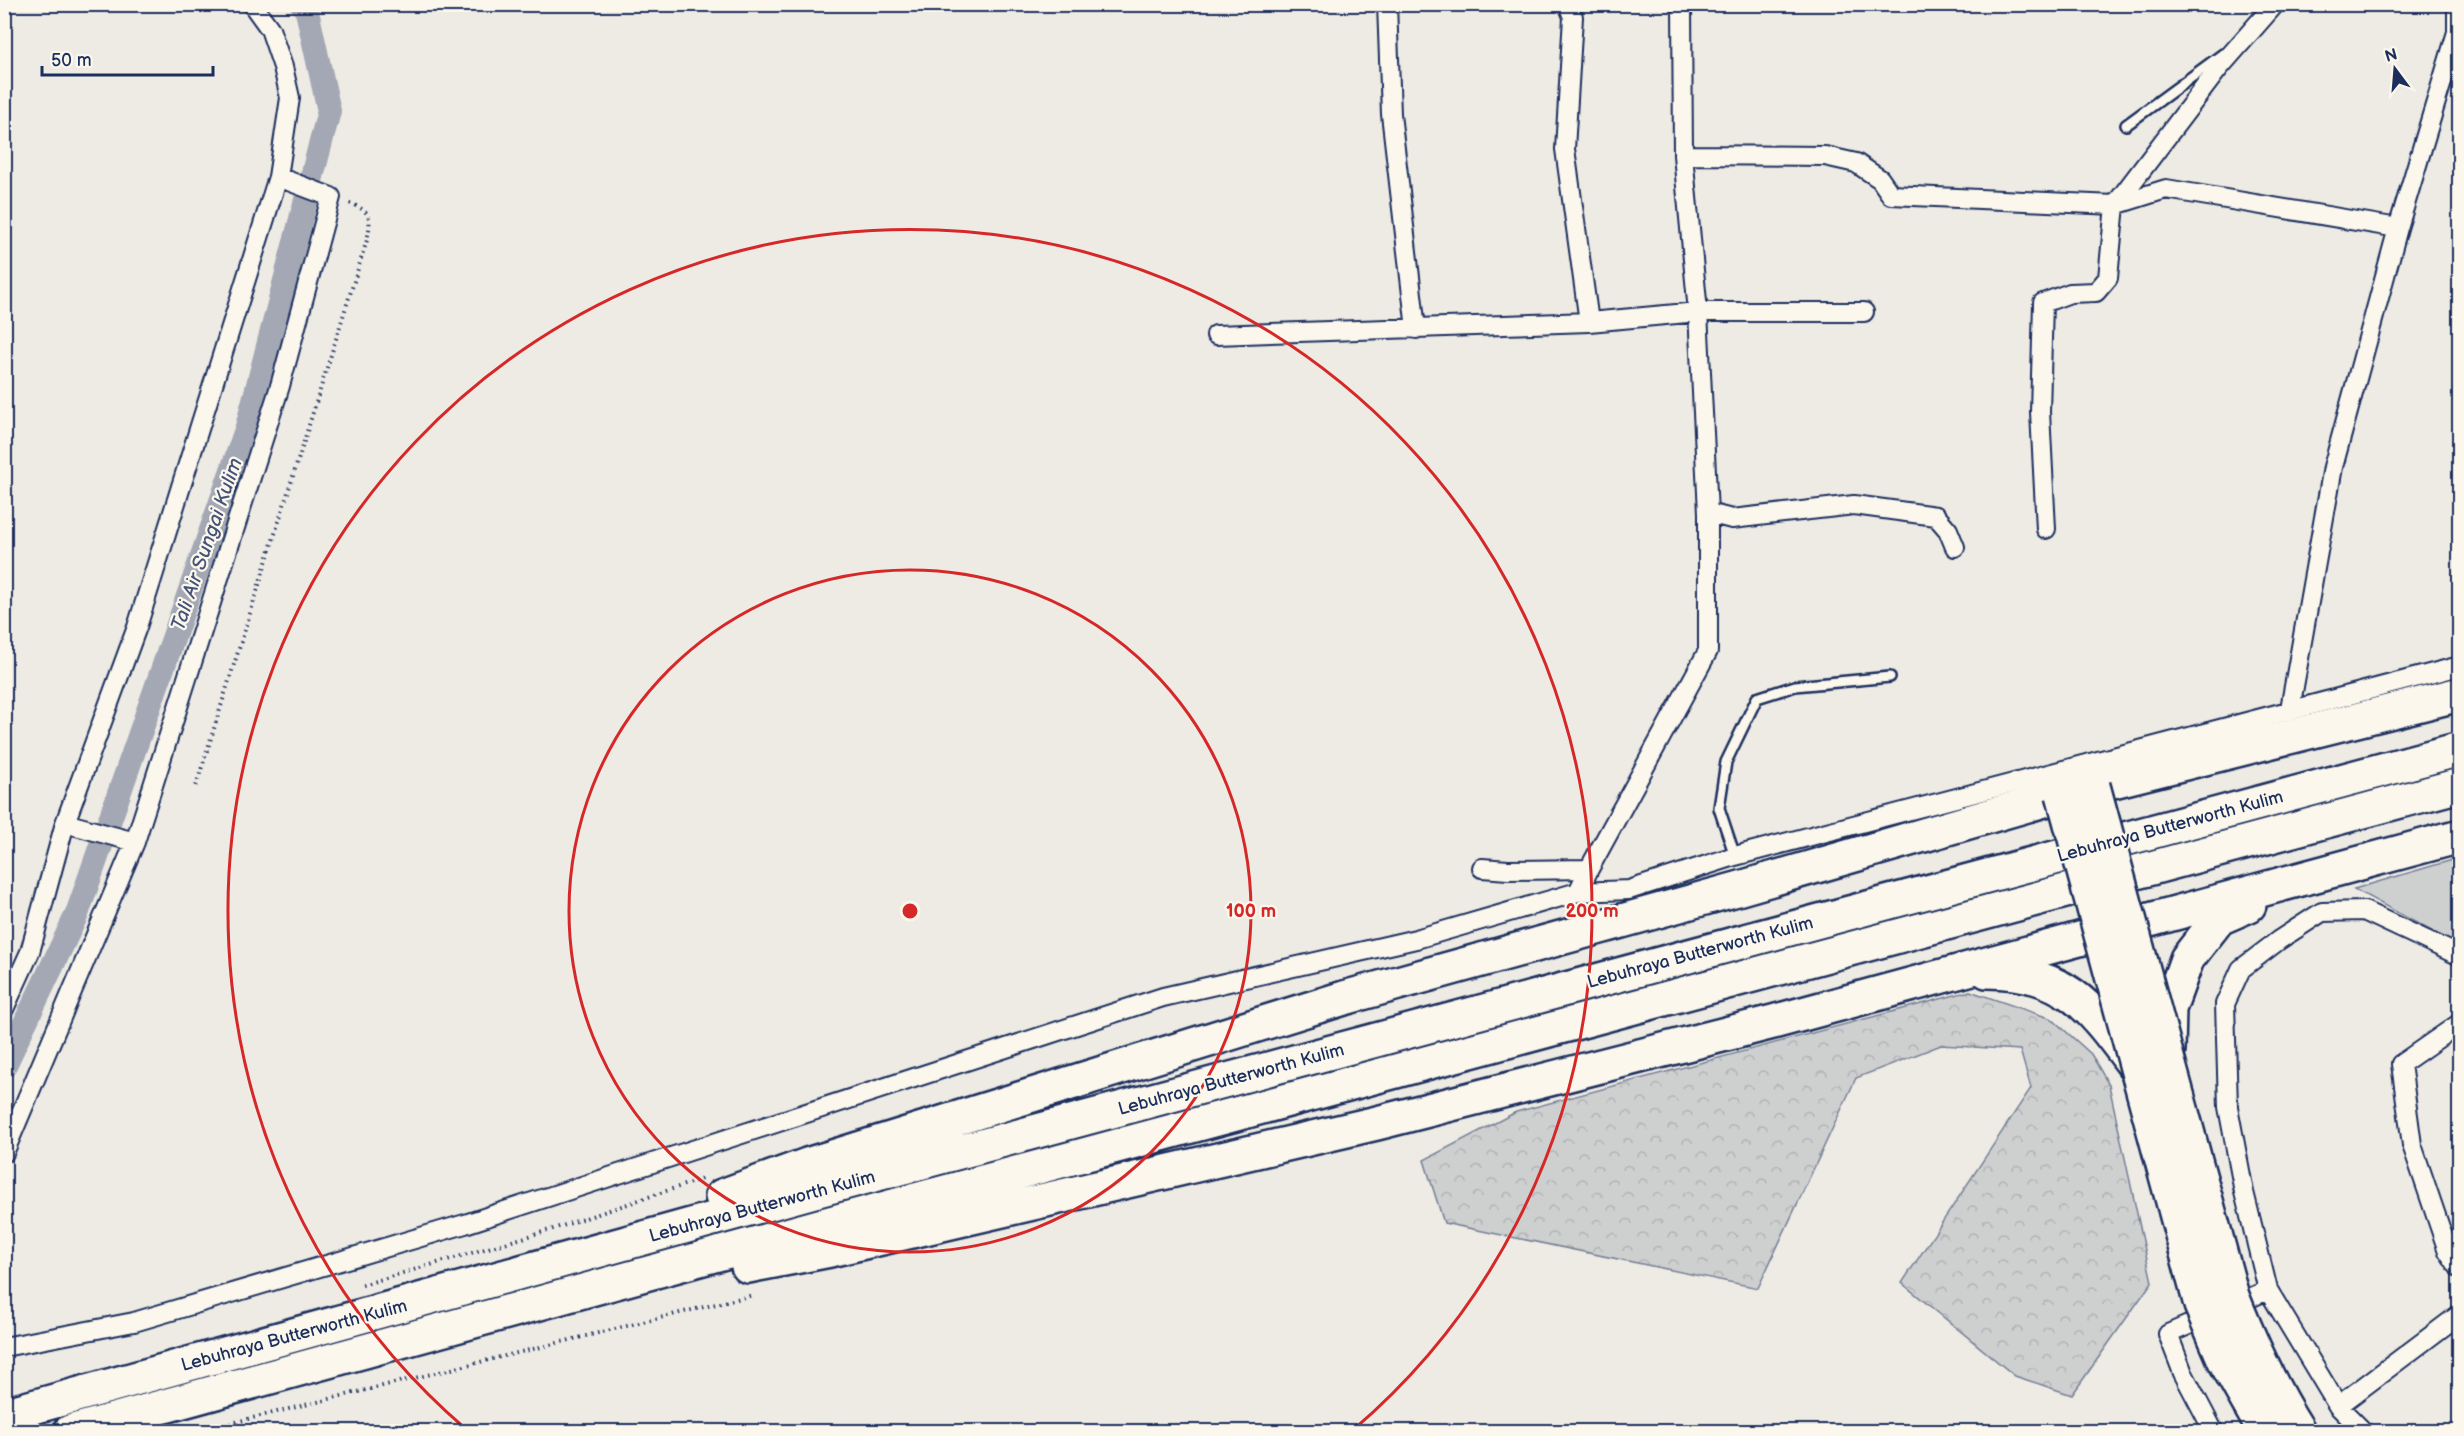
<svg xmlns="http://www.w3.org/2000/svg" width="2464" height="1436" viewBox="0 0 2464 1436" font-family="'Balsamiq Sans',sans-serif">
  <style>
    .grass { fill: #cecfcf; stroke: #747f96; stroke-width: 1.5 }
    .forest { fill: url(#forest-crowns); stroke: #747f96; stroke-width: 1.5 }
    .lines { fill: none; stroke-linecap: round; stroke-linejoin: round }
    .canal { stroke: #a3a8b4; stroke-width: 24 }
    .service-casing { stroke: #1b2f5e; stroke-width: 14 }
    .minor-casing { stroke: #1b2f5e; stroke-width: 22 }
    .motorway-casing { stroke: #1b2f5e; stroke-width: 38 }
    .path { stroke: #1b2f5e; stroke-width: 4; stroke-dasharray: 1.5 4.5; stroke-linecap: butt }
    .service { stroke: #fbf7ec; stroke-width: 9 }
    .minor { stroke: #fbf7ec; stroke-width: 18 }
    .motorway { stroke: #fbf7ec; stroke-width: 33 }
    .motorway-bridge-casing { stroke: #1b2f5e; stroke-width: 38; stroke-linecap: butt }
    .motorway-bridge { stroke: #fbf7ec; stroke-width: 33 }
    .ring { fill: none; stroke: #d62828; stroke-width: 3 }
    .labels { text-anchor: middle; stroke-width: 4.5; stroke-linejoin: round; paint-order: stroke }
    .street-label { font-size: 18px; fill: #1b2f5e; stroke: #fbf7ec }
    .water-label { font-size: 20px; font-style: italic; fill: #445378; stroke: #fbf7ec }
    .centre { fill: #d62828; stroke: #fbf7ec; stroke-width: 3 }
    .ring-label { font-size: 18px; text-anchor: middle; font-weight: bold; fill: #d62828; stroke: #fbf7ec; stroke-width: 4.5; stroke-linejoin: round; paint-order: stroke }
  </style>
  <defs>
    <pattern id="forest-crowns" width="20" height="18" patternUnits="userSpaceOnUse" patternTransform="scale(1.5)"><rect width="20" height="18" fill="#cecfcf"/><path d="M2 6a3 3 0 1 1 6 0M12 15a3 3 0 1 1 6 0" fill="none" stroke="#b0b2b4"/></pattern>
  </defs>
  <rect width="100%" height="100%" fill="#eeebe4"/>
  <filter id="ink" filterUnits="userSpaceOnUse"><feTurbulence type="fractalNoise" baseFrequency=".0167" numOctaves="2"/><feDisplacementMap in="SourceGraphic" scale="12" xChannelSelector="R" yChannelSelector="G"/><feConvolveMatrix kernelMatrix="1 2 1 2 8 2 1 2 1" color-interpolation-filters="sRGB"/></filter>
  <g filter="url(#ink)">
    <path class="grass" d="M2459,858V946L2354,889Z"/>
    <path class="forest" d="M1970,991L2052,1019L2091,1054L2109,1085L2152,1282L2072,1395L2015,1376L1902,1283L2031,1088L2020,1050L1941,1045L1856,1078L1758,1288L1444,1223L1424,1160L1516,1112Z"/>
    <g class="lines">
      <path class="canal" d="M4,1067L77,914L247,427L329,111L307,11L302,4"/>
      <defs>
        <path id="service" d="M2126,125L2223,54
          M1735,856L1719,808L1726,762L1757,698L1795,686L1890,677"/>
        <path id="minor" d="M1387,4L1391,114L1416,329
          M1568,4L1573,17L1565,149L1589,322
          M1683,155L1825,156L1856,163L1880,179L1891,195L2115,205L2166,189L2398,228
          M1216,335L1589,322L1698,312H1864
          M1708,513L1732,519L1854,505L1936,516L1948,530L1955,547
          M2046,529L2040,412L2043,303L2070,293L2096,292L2108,278L2115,205L2219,68L2275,4
          M2290,709L2333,467L2398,228L2457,32V4
          M65,823L135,842
          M1482,868L1508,870L1589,869
          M1578,892L1589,869L1708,651V513L1698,312L1683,155L1682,4
          M4,1009L30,952L65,823L137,627L278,177L290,98L283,67L270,29L252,4
          M2460,1023L2401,1064L2412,1145L2448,1251L2460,1269
          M4,1153L135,842L280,386L331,197L278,177
          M4,1347L134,1322L465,1224L1163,997L1416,939L1578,892L1629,890L1735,856L2460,666
          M2338,1406L2460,1314
          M2214,1432L2183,1373L2168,1334L2268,1290
          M2364,1432L2338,1406L2268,1290L2244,1192L2228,1107L2225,1004L2241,969L2279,940L2322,912L2364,911L2460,956"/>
        <path id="motorway" d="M1987,971C2069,972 2092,1009 2137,1069
          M2168,1051L2169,1009L2187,959L2219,918L2249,905
          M722,1196L807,1165L1344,998L1737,889L2093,786L2460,694
          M748,1266L830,1250L1377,1123L1773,1022L2460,836
          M4,1415L814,1191L2460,749
          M70,1432L823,1225L2460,785"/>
      </defs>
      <use href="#service" class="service-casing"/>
      <use href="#minor" class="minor-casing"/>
      <use href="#motorway" class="motorway-casing"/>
      <path class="path" d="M196,786L367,240C372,218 371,211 349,203
        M362,1285L553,1229L702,1179
        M195,1432L753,1295"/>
      <use href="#service" class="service"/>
      <use href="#minor" class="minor"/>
      <use href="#motorway" class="motorway"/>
      <defs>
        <path id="motorway-bridge" d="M2093,786L2232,1296C2251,1344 2271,1389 2299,1432
          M2063,794L2201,1305L2225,1361L2265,1432"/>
      </defs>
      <use href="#motorway-bridge" class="motorway-bridge-casing"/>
      <use href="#motorway-bridge" class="motorway-bridge"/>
    </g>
  </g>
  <g class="ring">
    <circle cx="910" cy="911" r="341"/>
    <path d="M467 1430A682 682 0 1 1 1353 1430"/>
  </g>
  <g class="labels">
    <g class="street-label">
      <text transform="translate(2170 826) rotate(-15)" y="6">Lebuhraya Butterworth Kulim</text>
      <text transform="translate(1700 952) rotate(-15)" y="6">Lebuhraya Butterworth Kulim</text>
      <text transform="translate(1231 1079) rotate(-15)" y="6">Lebuhraya Butterworth Kulim</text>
      <text transform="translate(762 1206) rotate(-15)" y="6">Lebuhraya Butterworth Kulim</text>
      <text transform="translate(294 1335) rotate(-15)" y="6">Lebuhraya Butterworth Kulim</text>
    </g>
    <g class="water-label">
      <text transform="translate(206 544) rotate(-71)" y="7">Tali Air Sungai Kulim</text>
    </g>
  </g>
  <circle cx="910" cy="911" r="9" class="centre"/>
  <g class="ring-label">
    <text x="1251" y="917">100 m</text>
    <text x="1592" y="917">200 m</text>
  </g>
  <rect width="2464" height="1436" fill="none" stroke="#fbf7ec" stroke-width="24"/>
  <rect x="12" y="12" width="2440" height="1412" fill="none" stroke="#1b2f5e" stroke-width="2" filter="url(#ink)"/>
  <g transform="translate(2395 69) rotate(344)" stroke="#fbf7ec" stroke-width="4.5" paint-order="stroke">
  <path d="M0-4.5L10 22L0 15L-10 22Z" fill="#1b2f5e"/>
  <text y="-9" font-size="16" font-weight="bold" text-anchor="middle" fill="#1b2f5e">N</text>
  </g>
  <path d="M42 66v9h171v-9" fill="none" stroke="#1b2f5e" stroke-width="3"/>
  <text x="51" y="66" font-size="18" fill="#1b2f5e" stroke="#fbf7ec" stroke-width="4.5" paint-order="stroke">50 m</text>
</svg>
